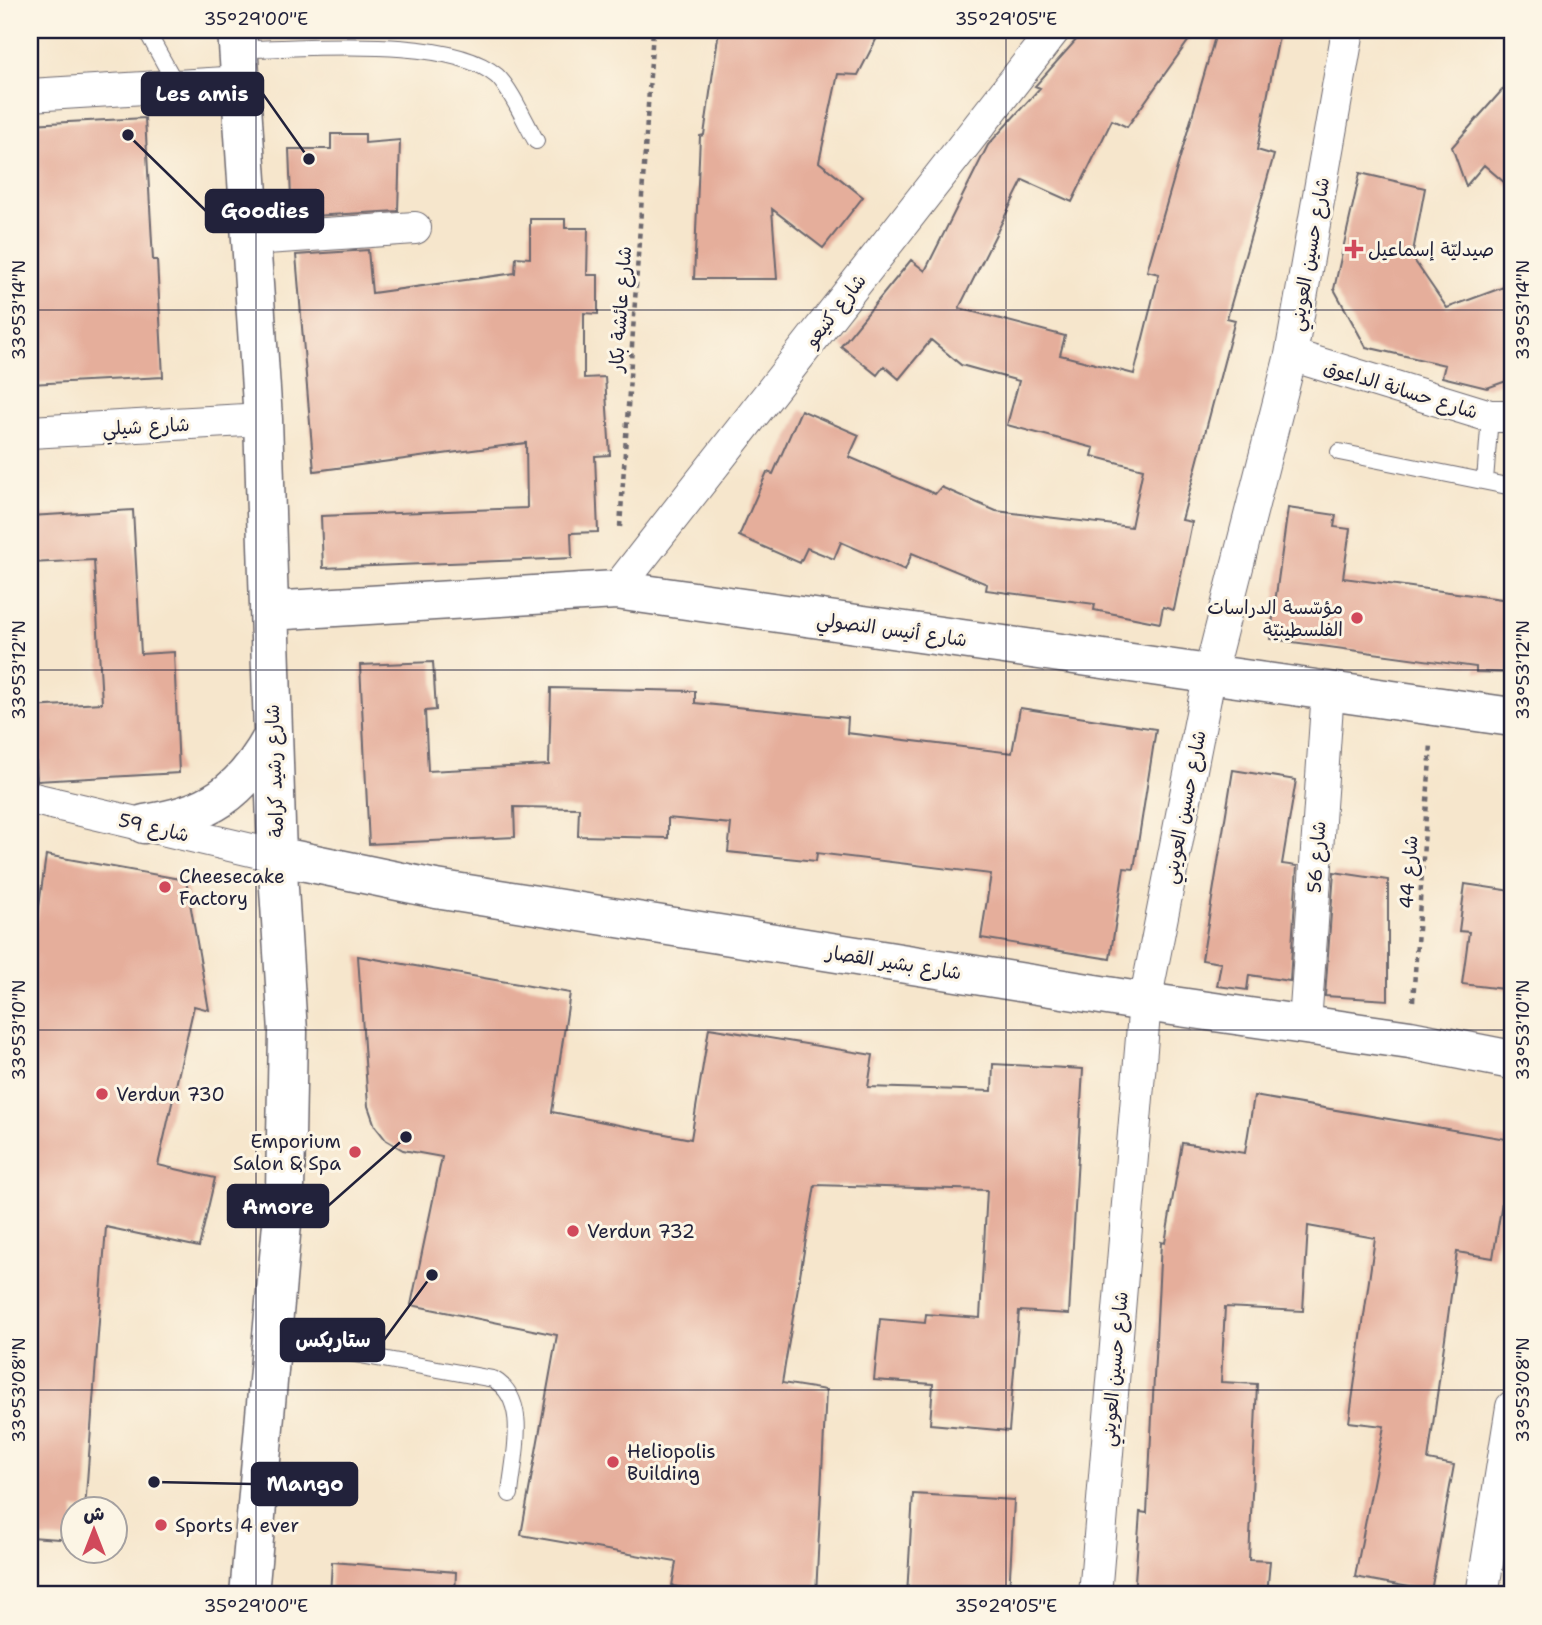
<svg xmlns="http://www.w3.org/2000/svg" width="1542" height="1625" viewBox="0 0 1542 1625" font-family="'Shantell Sans','Playpen Sans Arabic',sans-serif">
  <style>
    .building { fill: #e5ae9b }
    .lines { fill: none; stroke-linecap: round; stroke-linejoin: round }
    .service-casing { stroke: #6c676e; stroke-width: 18 }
    .minor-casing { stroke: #6c676e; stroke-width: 34 }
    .tertiary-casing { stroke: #6c676e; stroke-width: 41 }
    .path { stroke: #6c676e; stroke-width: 4.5; stroke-dasharray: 5 5; stroke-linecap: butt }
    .service { stroke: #fff; stroke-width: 16 }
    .minor { stroke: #fff; stroke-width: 32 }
    .tertiary { stroke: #fff; stroke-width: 38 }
    .ticks { fill: none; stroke: #22223b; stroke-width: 2; stroke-opacity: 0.45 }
    .poi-dot { fill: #d1495b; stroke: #fcf5e5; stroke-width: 2.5 }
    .labels { text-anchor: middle; stroke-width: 6; stroke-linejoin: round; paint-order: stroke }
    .poi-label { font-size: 19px; fill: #22223b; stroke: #fcf5e5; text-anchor: start }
    .street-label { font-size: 19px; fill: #22223b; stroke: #fcf5e5 }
    .leader { fill: none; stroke: #22223b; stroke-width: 2.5 }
    .callout-dot { fill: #22223b; stroke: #fcf5e5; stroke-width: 2.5 }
    .callout { fill: #22223b; stroke: #22223b; stroke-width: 2.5 }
    .callout-label { font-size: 21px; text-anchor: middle; font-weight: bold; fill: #fff }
    .neatline { fill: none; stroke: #22223b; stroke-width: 2.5 }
    .ticks-label { font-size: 18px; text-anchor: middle; fill: #22223b }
  </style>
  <rect width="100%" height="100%" fill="#fcf5e5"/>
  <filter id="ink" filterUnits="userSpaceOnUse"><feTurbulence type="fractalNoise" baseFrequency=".0143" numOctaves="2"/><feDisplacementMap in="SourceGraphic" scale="14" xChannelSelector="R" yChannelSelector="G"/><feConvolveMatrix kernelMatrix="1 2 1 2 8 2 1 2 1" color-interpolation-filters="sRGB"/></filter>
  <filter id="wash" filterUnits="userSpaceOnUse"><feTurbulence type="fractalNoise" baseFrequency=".00686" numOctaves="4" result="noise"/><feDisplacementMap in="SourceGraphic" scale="28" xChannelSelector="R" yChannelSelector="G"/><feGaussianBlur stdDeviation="1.57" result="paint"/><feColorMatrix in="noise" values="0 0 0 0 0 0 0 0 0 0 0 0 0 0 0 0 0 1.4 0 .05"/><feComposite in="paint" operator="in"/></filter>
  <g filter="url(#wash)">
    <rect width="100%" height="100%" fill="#f6e6cc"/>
    <g id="blocks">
      <path class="building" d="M719,30H881L858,75L838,74L819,162L863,197L823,248L772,209L777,279H694L700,136L704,135Z
        M1085,30H1196L1127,127L1112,120L1072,202L1023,180L959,308L1065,336L1060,355L1134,374L1159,274L1147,271L1217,30H1247L1279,36L1257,150L1274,155L1227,318L1235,320L1182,520L1192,522L1174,610L1163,607L1160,623L1094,610L1095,604L986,590L987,584L912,553L905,570L841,542L834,559L807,548L800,563L739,536L767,472L773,474L801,410L859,435L849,457L935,494L941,487L996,511L1131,527L1143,469L1092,456L1094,448L1007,425L1019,381L961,365L931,340L899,379L884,366L877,375L841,346L911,260L925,271L988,145L1040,88L1035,86Z
        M1512,79V189L1484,165L1466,186L1452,147Z
        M145,118L153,260H157L163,377L30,384V124Z
        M331,134H365V143L400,140L398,211L312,216V198H291L289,149H331Z
        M1360,173L1425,188L1412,257L1447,308L1512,284V379L1487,388L1442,377L1445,365L1366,347L1334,289Z
        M530,219H565V228H588L587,275H598V314L584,313V378L605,377L610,455L595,456L598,532L571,533L572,558L323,568L321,516L527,508L526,443L314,471L296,255L368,250L372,293L515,273L516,257L530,258Z
        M1288,508L1336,515L1334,527L1350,529L1343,578L1509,600L1512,673L1476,672V667L1270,639Z
        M133,510L141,654L174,652L179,773L37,781L35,743L30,744V707L102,703L94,560L30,563V516Z
        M433,662L436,710L425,711L428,771L549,765L551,688L695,691V703L848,718L847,733L1012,753L1020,708L1156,729L1134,869L1124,868L1110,959L981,938L991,874L817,853L816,861L728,852L731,824L668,818V838L578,836L579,808L514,807L515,837L369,844L360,665Z
        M1233,770L1296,780L1282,864L1297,866L1290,981L1249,975L1247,990L1217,986L1221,963L1202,960Z
        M46,855L186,880L209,1010L194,1006L158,1165L215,1178L199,1247L106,1227L85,1509H74V1540L30,1537V972Z
        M1334,872L1388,880V1000L1325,996Z
        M1465,884L1512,891V990L1462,984L1469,932L1459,931Z
        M358,956L570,993L552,1112L691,1139L709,1028L873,1055L868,1087L992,1091L993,1064L1083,1069L1069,1314L1019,1311L1009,1431L930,1424L933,1384L874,1380L880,1319L925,1323L926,1314L980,1318L987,1190L815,1185L782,1383L826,1390L816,1595H727L672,1586L676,1562L521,1535L557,1335L411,1305L442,1157L403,1150L386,1140L375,1126L368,1106Z
        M1254,1096L1512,1140L1493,1258L1457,1252L1428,1460L1454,1465L1431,1591L1355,1577L1384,1426L1349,1422L1375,1238L1308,1226L1303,1311L1225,1307L1221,1382L1257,1384L1249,1560L1270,1561L1267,1595H1134L1140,1512L1147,1513L1161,1242L1165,1243L1182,1143L1245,1153Z
        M913,1494L1014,1500L1009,1595H907Z
        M332,1562L456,1572L455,1595H330Z"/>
    </g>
  </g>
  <g filter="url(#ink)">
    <use href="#blocks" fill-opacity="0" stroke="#6c676e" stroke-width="2"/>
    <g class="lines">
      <defs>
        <path id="service" d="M146,30L177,86
          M239,49C304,49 449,34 497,76C511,89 526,124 536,141
          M1339,452L1512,487
          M1485,481L1490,416
          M272,1339L493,1379C531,1400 513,1458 510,1494"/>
        <path id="minor" d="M30,95L242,82
          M251,239L415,228
          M1291,355L1490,416H1512
          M30,432L263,419
          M616,590L1054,30
          M30,798L277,856
          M1305,1024L1328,690
          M1095,1595L1145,1002L1210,673L1291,355L1348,30
          M1482,1595L1512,1407"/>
        <path id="tertiary" d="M237,30L263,419L277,856L288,1032L285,1190L249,1595
          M269,611L616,590L1512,717
          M144,824C208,815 242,793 273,736
          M277,856L436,889L1145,1002L1410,1040L1512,1060"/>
      </defs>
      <use href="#service" class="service-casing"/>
      <use href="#minor" class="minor-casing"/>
      <use href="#tertiary" class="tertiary-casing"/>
      <path class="path" d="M620,527L653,30
        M1413,1001L1431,744"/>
      <use href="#service" class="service"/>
      <use href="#minor" class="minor"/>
      <use href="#tertiary" class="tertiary"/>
    </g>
  </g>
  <path class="ticks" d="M256,30V1595M1006,30V1595M30,310H1512M30,670H1512M30,1030H1512M30,1390H1512"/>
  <g class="poi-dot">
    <path d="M1350.5 238.5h7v7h7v7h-7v7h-7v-7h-7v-7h7z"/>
    <circle cx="1357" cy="618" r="7"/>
    <circle cx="165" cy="887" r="7"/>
    <circle cx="102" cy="1094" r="7"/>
    <circle cx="355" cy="1152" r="7"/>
    <circle cx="573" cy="1231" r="7"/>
    <circle cx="613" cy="1462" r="7"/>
    <circle cx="161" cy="1525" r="7"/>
  </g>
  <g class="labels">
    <g class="poi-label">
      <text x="1368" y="256">صيدليّة إسماعيل</text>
      <text x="1343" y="614" text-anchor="end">مؤسّسة الدراسات<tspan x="1343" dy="22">الفلسطينيّة</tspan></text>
      <text x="179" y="883">Cheesecake<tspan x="179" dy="22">Factory</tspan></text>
      <text x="116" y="1101">Verdun 730</text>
      <text x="341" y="1148" text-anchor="end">Emporium<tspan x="341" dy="22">Salon &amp; Spa</tspan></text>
      <text x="587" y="1238">Verdun 732</text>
      <text x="627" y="1458">Heliopolis<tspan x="627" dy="22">Building</tspan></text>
      <text x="175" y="1532">Sports 4 ever</text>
    </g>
    <g class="street-label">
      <text transform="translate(1309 254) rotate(-80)" y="7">شارع حسين العويني</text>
      <text transform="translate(620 309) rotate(-86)" y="7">شارع عائشة بكار</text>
      <text transform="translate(835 310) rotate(-52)" y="7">شارع كنيعو</text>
      <text transform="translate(1401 389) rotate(17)" y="7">شارع حسانة الداعوق</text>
      <text transform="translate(146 426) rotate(-3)" y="7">شارع شيلي</text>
      <text transform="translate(892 629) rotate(8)" y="7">شارع أنيس النصولي</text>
      <text transform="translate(274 771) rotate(-92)" y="7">شارع رشيد كرامة</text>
      <text transform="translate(1184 807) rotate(-79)" y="7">شارع حسين العويني</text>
      <text transform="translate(154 827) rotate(13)" y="7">شارع 59</text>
      <text transform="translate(1316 857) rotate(-86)" y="7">شارع 56</text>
      <text transform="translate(1408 872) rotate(-86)" y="7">شارع 44</text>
      <text transform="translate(894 962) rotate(9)" y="7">شارع بشير القصار</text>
      <text transform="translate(1114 1369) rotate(-85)" y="7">شارع حسين العويني</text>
    </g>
  </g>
  <path class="leader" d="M309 159L263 94M128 135L206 211M406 1137L328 1206M432 1275L384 1340M154 1482L252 1484"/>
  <g class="callout-dot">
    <circle cx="309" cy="159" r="7"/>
    <circle cx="128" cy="135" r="7"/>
    <circle cx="406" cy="1137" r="7"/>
    <circle cx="432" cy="1275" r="7"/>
    <circle cx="154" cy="1482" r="7"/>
  </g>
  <g class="callout">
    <rect x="142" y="73" width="121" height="42" rx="7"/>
    <rect x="206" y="190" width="117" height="42" rx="7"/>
    <rect x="228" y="1185" width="100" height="42" rx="7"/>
    <rect x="281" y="1319" width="103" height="42" rx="7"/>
    <rect x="252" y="1463" width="105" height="42" rx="7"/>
  </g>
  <g class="callout-label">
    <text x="202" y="101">Les amis</text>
    <text x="265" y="218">Goodies</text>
    <text x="278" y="1214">Amore</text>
    <text x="333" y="1347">ستاربكس</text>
    <text x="305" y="1491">Mango</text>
  </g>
  <rect width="1542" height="1625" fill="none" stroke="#fcf5e5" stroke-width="77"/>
  <g transform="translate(94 1530)"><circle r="33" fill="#fcf5e5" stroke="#a5a1a1" stroke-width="2"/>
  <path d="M0-5L12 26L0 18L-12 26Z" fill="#d1495b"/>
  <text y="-10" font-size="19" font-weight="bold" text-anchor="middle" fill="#22223b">ش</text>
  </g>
  <rect x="38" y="38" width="1466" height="1548" class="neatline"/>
  <g class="ticks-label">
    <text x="256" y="25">35°29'00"E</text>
    <text x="1006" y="25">35°29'05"E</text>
    <text transform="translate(19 310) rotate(-90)" y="6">33°53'14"N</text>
    <text transform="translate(1523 310) rotate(-90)" y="6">33°53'14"N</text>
    <text transform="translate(19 670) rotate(-90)" y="6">33°53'12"N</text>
    <text transform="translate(1523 670) rotate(-90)" y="6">33°53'12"N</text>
    <text transform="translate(19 1030) rotate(-90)" y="6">33°53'10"N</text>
    <text transform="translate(1523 1030) rotate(-90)" y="6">33°53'10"N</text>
    <text transform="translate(19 1390) rotate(-90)" y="6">33°53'08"N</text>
    <text transform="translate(1523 1390) rotate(-90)" y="6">33°53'08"N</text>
    <text x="256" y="1612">35°29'00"E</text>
    <text x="1006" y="1612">35°29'05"E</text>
  </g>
</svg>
